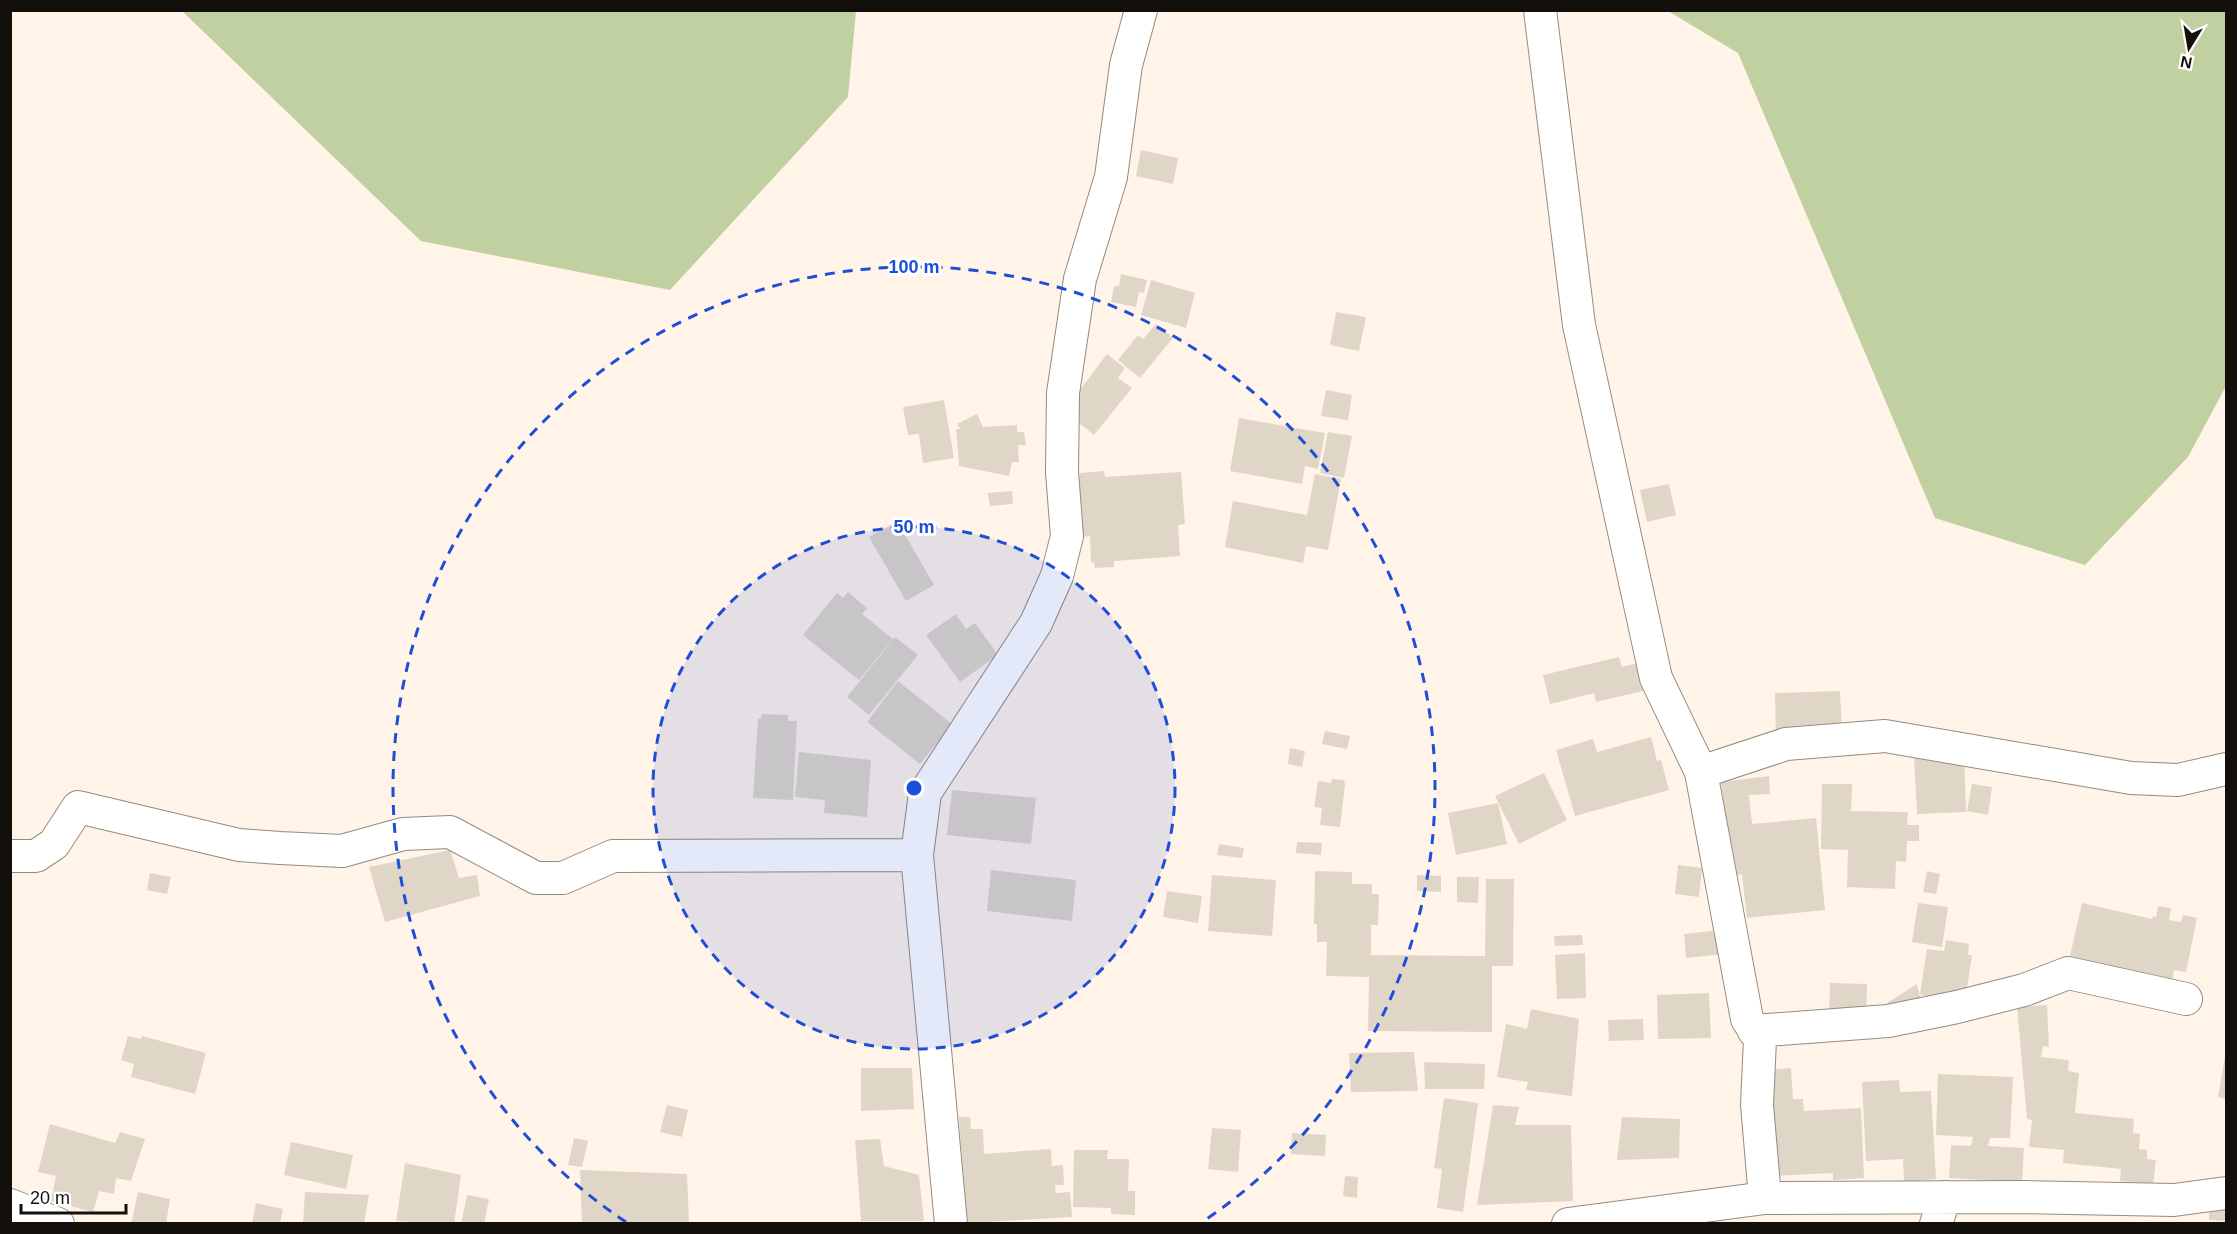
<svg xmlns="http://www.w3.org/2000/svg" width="2237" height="1234" viewBox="0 0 2237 1234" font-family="Arial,sans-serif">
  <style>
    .green { fill: #c1d0a1 }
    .building { fill: #e0d6c8 }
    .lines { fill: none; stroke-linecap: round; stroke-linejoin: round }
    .street-casing { stroke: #948b7f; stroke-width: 34 }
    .street { stroke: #fff; stroke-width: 32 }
    .ring { fill: none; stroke: #1d4ed8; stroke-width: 3; stroke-dasharray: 10 8 }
    .centre { fill: #1d4ed8; stroke: #fff; stroke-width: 3 }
    .ring-label { font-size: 18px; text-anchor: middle; font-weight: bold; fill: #1d4ed8; stroke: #fff; stroke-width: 6; stroke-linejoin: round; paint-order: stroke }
  </style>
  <rect width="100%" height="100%" fill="#fff4e7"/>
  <path class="green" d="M182,11H856L848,97L670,290L421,241Z
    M1668,11H2226V386L2188,457L2085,565L1935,518L1738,53Z"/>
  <path class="building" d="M1141,150L1178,158L1173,184L1136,176Z
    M1121,274L1147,280L1144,293L1139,292L1136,307L1111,302L1114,286H1119Z
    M1151,280L1195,293L1186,328L1141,315Z
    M1336,312L1366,317L1359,351L1330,345Z
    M1156,324L1173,338L1140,378L1118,360L1138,335L1143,339Z
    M1107,354L1125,368L1118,378L1132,388L1094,435L1074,419L1077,394Z
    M1326,390L1352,395L1348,420L1321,416Z
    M944,400L954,458L923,463L919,434L908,435L903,407Z
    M977,414L983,427L1017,425V432H1024L1026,445H1018L1019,462H1012L1009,476L959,466L956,429H960L957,424Z
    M1239,418L1325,433L1318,469L1305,466L1302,484L1230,471Z
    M1328,432L1352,436L1344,478L1320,473Z
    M1104,471L1105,477L1181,472L1185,524L1178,525L1180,556L1114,561V567L1095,568L1094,562L1091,563L1090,536L1083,537L1079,478L1080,473Z
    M1315,474L1341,479L1328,550L1306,546L1303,563L1225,547L1233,501L1307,515Z
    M1669,484L1676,515L1647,522L1640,490Z
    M1012,491L1013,504L990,506L988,493Z
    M897,521L934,585L906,601L869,537Z
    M848,592L867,608L862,614L893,639L859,680L803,635L837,593L843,598Z
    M956,614L966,629L975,623L998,655L960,682L926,635Z
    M895,637L918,655L869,715L847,697Z
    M1619,657L1622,667L1645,661L1651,689L1596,702L1594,693L1550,704L1543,675Z
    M898,681L952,724L920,764L867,722Z
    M1840,691L1842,734L1776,736L1775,693Z
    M762,714L788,715V721H797L793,800L753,798L758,719H761Z
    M1325,731L1350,736L1347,749L1322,744Z
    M1651,737L1657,761L1661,760L1669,790L1575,816L1556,750L1593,739L1597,752Z
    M1290,748L1305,751L1302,767L1288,764Z
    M799,752L871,760L867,817L824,813L825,800L795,797Z
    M1964,754L1966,812L1917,814L1914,756Z
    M1544,773L1567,820L1519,844L1495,796Z
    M1769,776L1770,794L1749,795L1752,824L1816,818L1825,910L1747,918L1742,874L1731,876L1721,782Z
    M1332,779L1344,780L1345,784L1340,827L1320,825L1322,808L1314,807L1318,781L1331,783Z
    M1822,784H1852L1851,811L1908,812L1907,825H1919V841H1907L1906,862L1896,861L1895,889L1847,887L1848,850L1821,849Z
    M1972,784L1992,787L1988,815L1967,811Z
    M952,790L1036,798L1031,844L947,835Z
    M1498,803L1507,844L1456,855L1448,813Z
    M1297,842L1322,843L1321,855L1296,853Z
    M1219,844L1244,848L1242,858L1217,855Z
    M450,850L459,878L477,875L480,896L385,922L369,867Z
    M1678,865L1702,868L1699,897L1675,894Z
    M991,870L1076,880L1072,921L987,911Z
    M1315,871L1352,872V884H1372V894H1379L1378,925H1371V955L1485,956L1486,879H1514L1513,966H1492V1032L1368,1031L1369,977L1326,976L1327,942H1317V924H1314Z
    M1927,871L1940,874L1936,894L1923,892Z
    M150,873L171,877L167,894L147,890Z
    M1212,875L1276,880L1272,936L1208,931Z
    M1417,875L1441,876V892L1417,891Z
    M1457,877H1479L1478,903L1457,902Z
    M1167,891L1202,896L1198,923L1163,917Z
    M1918,903L1948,907L1942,947L1912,942Z
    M2082,903L2152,919L2153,916L2156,917L2158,906L2171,908L2169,920L2181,922L2183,915L2197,918L2186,972L2174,970L2171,986L2068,965Z
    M1721,930L1724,954L1686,958L1684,934Z
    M1582,935L1583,945L1555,946L1554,936Z
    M1946,940L1969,944L1968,955H1972L1965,1001L1920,995L1927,949L1944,951Z
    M1585,953L1586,998L1557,999L1555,955Z
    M1830,983L1867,984L1866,1016H1829Z
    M1917,984L1922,1005L1889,1014L1887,1003Z
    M1709,993L1711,1038L1658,1039L1657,995Z
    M2047,1005L2049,1047L2043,1046L2041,1057L2069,1060L2068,1071L2079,1073L2075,1113L2134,1119L2133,1133L2140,1134L2139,1149L2147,1150V1159L2156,1160L2153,1185L2120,1181L2121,1169L2063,1163L2064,1150L2029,1147L2032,1120L2027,1119L2017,1007Z
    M1531,1009L1579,1019L1572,1096L1526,1090L1528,1082L1497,1077L1506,1024L1527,1029Z
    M1643,1019L1644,1040L1609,1041L1608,1020Z
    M128,1036L141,1039L142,1036L206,1053L195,1094L131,1077L134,1064L121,1060Z
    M1414,1052L1418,1091L1351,1092L1349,1053Z
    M2225,1056L2226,1057V1099L2218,1097Z
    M1424,1062L1485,1064L1484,1089H1425Z
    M861,1068H912L914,1109L861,1111Z
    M1791,1068L1793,1099H1803L1804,1111L1861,1108L1864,1178L1833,1180V1173L1771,1176L1768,1070Z
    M1938,1074L2013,1077L2010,1138H1990L1988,1146L2024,1148L2022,1182L1949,1178L1951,1145L1971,1146L1973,1137L1936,1135Z
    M1899,1080L1900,1092L1931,1091L1936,1179L1904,1182L1903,1159L1866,1161L1862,1082Z
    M1444,1098L1478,1103L1463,1212L1437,1208L1442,1169L1434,1168Z
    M667,1105L688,1110L682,1137L660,1132Z
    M1493,1105L1519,1107L1515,1125H1571L1573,1201L1477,1205Z
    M959,1117H970L971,1129H983L984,1154L1051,1149L1052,1166L1063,1165L1064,1185H1055L1056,1193L1070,1192L1072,1217L966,1223Z
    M1622,1117L1680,1119L1679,1158L1617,1160Z
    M50,1124L115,1143L120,1132L145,1139L131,1181L116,1178L114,1194L99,1191L93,1212L51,1201L56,1176L38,1172Z
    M1212,1128L1241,1130L1238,1172L1208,1169Z
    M1292,1133L1326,1135L1325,1156L1291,1154Z
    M574,1138L588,1141L582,1167L568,1165Z
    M880,1139L884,1166L919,1175L924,1221H861L855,1140Z
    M291,1142L353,1155L346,1189L284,1175Z
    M1074,1150H1108L1107,1159H1129L1128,1191H1135V1215L1111,1214V1208L1073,1207Z
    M405,1163L461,1175L454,1224L396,1221Z
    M580,1170L687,1174L689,1224H582Z
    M1345,1176L1358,1177L1357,1198L1343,1196Z
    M138,1192L170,1199L166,1224H131Z
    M305,1192L369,1195L364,1224H303Z
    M467,1195L489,1199L484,1224H461Z
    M256,1203L283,1209L280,1224H252Z
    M2209,1205L2226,1206V1221L2209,1220Z"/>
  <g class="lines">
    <defs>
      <path id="street" d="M1540,10L1579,325L1656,678L1701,772L1747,1019L1760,1039L1757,1105L1765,1198
        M1701,772L1786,744L1885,736L2131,778L2178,780L2226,769
        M10,856H36L54,844L78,807L239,845L280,848L342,851L403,834L450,832L536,878H563L613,856L917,855
        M1754,1031L1888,1021L1957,1007L2024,990L2068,973L2186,999
        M10,1205L58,1224
        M951,1224L917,855L925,793L1036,623L1057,576L1067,536L1062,472L1063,393L1080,279L1111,177L1126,65L1141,10
        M1568,1224L1765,1198L2024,1197L2174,1200L2226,1193
        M1936,1224L1945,1197"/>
    </defs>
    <use href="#street" class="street-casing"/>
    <use href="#street" class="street"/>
  </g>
  <circle cx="914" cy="788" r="261" fill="#1d4ed8" fill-opacity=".12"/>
  <g class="ring">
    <circle cx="914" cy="788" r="261"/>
    <path d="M626 1222A521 521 0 1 1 1202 1222"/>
  </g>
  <circle cx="914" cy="788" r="9" class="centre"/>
  <g class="ring-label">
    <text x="914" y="273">100 m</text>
    <text x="914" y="533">50 m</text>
  </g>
  <rect width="2237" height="1234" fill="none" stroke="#13100c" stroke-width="24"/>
  <g transform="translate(2189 48) rotate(191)" stroke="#ffffff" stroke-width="4.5" paint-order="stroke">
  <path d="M0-4.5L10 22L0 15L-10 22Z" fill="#13100c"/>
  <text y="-9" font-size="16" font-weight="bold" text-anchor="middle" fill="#13100c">N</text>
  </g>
  <path d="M21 1204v9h105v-9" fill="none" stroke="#13100c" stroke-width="3"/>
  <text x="30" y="1204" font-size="18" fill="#13100c" stroke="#ffffff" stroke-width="4.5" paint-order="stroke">20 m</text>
</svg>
